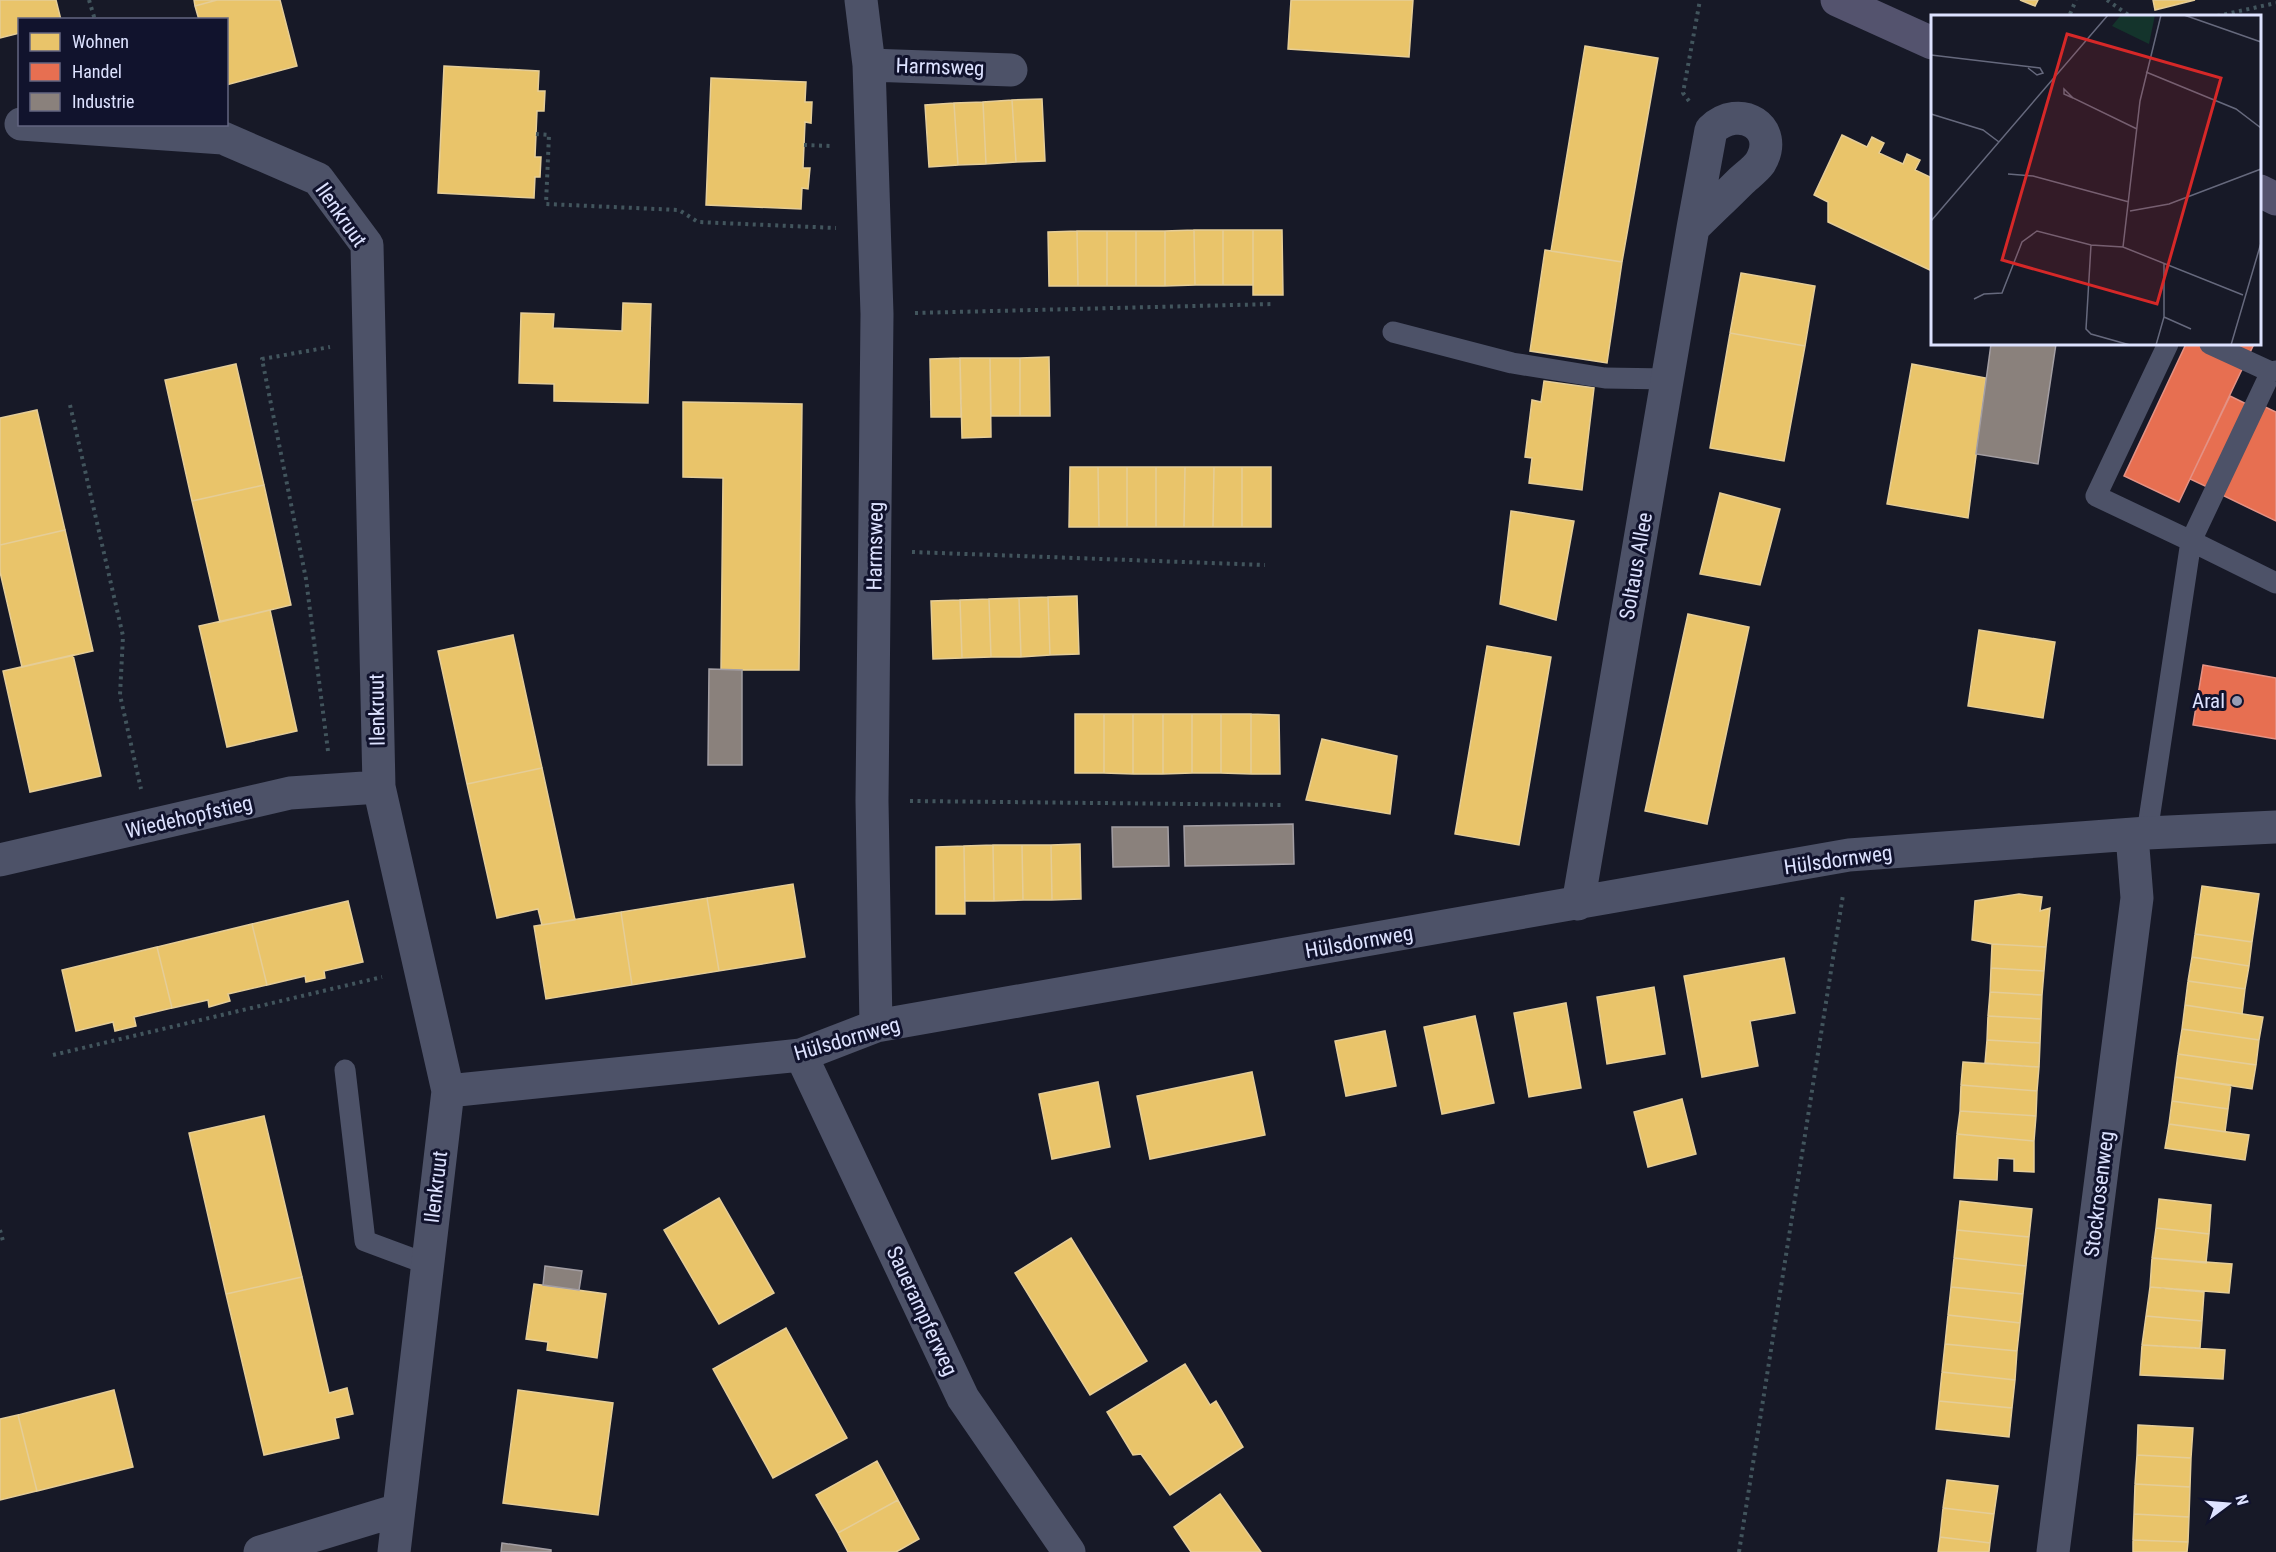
<svg xmlns="http://www.w3.org/2000/svg" width="2276" height="1552" viewBox="0 0 2276 1552" font-family="'Roboto Condensed',sans-serif">
  <style>
    .homes { fill: #e9c46a; stroke: #e5cd97; stroke-width: 1.5 }
    .shops { fill: #e76f51; stroke: #e49285; stroke-width: 1.5 }
    .industry { fill: #8a817c; stroke: #a39ea3; stroke-width: 1.5 }
    .lines { fill: none; stroke-linecap: round; stroke-linejoin: round }
    .path { stroke: #42555d; stroke-width: 4; stroke-dasharray: 3 4.5; stroke-linecap: butt }
    .service { stroke: #4d5268; stroke-width: 21 }
    .minor { stroke: #4d5268; stroke-width: 33 }
    .primary { stroke: #54536e; stroke-width: 33 }
    .poi-dot { fill: #989cb3; stroke: #11132d; stroke-width: 2 }
    .labels { text-anchor: middle; stroke-width: 6; stroke-linejoin: round; paint-order: stroke }
    .street-label { font-size: 21px; fill: #dde2ff; stroke: #11132d }
    .poi-label { font-size: 21px; fill: #dde2ff; stroke: #11132d; text-anchor: end }
    .inset-road { fill: none; stroke: #66697d; stroke-width: 1.5 }
    .view { fill: #d62828; fill-opacity: 0.15; stroke: #d62828; stroke-width: 3 }
    .inset-edge { fill: none; stroke: #dde2ff; stroke-width: 3 }
  </style>
  <rect width="100%" height="100%" fill="#171927"/>
  <path class="homes" d="M0,0H56L61,20H20V33L0,38Z
    M194,0H217L195,6Z
    M217,0H280L297,66L226,85V20H199L195,6Z
    M1291,0H1413L1409,57L1288,49Z
    M2020,0H2038L2035,6Z
    M2153,0H2195L2155,10Z
    M1585,46L1658,58L1622,262L1551,251Z
    M444,66L539,71L538,91H545L544,111H537L535,157H541L540,177H535L534,198L438,193Z
    M711,78L806,82L805,102H812L811,123L805,122L803,168H810L808,189L802,188L801,209L706,205Z
    M1042,99L1045,161L1016,162L1012,100Z
    M1012,100L1016,162L986,164L983,102Z
    M983,102L986,164L958,165L954,103Z
    M954,103L958,165L929,167L925,105Z
    M1842,135L1867,147L1872,137L1884,143L1879,153L1903,164L1907,154L1920,160L1915,170L1932,178V271L1828,222V202L1814,195Z
    M1194,230L1195,285L1165,286V231Z
    M1194,230H1223V285H1195Z
    M1223,230H1253V285H1223Z
    M1253,230H1282L1283,295H1253Z
    M1077,231L1078,286H1049L1048,232Z
    M1077,231H1107V286H1078Z
    M1107,231H1136V286H1107Z
    M1136,231H1165V286H1136Z
    M1545,250L1622,262L1607,363L1530,351Z
    M1741,273L1815,286L1805,346L1730,333Z
    M623,303L651,304L648,403L554,401V384L519,383L521,313L554,314L553,328L622,331Z
    M1730,333L1805,346L1784,461L1710,448Z
    M1049,357L1050,416H1020V358Z
    M960,358L961,417H931L930,359Z
    M960,358H990L991,437L962,438Z
    M990,358H1020V416H991Z
    M236,364L264,485L192,501L165,380Z
    M1912,364L1986,378L1968,518L1887,504Z
    M1544,381L1594,388L1582,490L1529,483L1532,458L1525,457L1532,400L1541,402Z
    M683,402L802,404L799,670H721L723,478L683,477Z
    M37,410L65,530L0,545V418Z
    M1070,467H1098L1099,527H1069Z
    M1098,467H1127V527H1099Z
    M1127,467H1156V527H1127Z
    M1156,467H1185L1184,527H1156Z
    M1185,467H1214L1213,527H1184Z
    M1214,467H1242V527H1213Z
    M1242,467H1271V527H1242Z
    M264,485L291,605L220,622L192,501Z
    M1720,493L1780,509L1760,585L1700,574Z
    M1511,511L1574,521L1556,620L1500,604Z
    M65,530L93,651L22,667L0,572V545Z
    M1077,596L1079,654L1050,655L1048,597Z
    M1048,597L1050,655L1021,657L1019,598Z
    M1019,598L1021,657H991L989,599Z
    M989,599L991,657L962,658L960,600Z
    M960,600L962,658L933,659L931,601Z
    M270,610L297,731L227,747L199,626Z
    M1688,614L1749,627L1707,824L1645,811Z
    M1979,630L2055,642L2043,718L1968,706Z
    M513,635L542,768L467,784L438,651Z
    M1487,646L1551,657L1519,845L1455,834Z
    M73,655L101,776L30,792L3,671Z
    M1075,714H1104V773H1075Z
    M1104,714H1133V774L1104,773Z
    M1133,714H1163V774H1133Z
    M1163,714H1192V773L1163,774Z
    M1192,714H1221V773H1192Z
    M1221,714H1251V774L1221,773Z
    M1251,714L1279,715L1280,774H1251Z
    M1322,739L1397,756L1390,814L1306,800Z
    M542,768L575,920L542,925L538,909L497,918L467,784Z
    M1080,844L1081,899L1052,900L1051,845Z
    M993,845L994,901H965L964,846Z
    M993,845H1022L1023,900L994,901Z
    M1022,845H1051L1052,900H1023Z
    M964,846L965,914H936V847Z
    M793,884L805,957L719,971L707,898Z
    M2202,886L2259,894L2252,942L2195,934Z
    M2019,894L2042,897L2040,911L2050,908L2046,947L1992,944L1972,940L1975,901Z
    M707,898L719,971L632,985L621,912Z
    M348,901L363,962L324,971L325,978L306,982L305,976L267,985L252,924Z
    M621,912L632,985L546,999L534,926Z
    M252,924L267,985L228,994L230,1001L209,1007L208,1000L172,1008L157,947Z
    M2195,934L2252,942L2249,966L2192,957Z
    M1992,944L2046,947L2044,971L1991,968Z
    M157,947L172,1008L134,1017L136,1026L115,1031L113,1022L76,1031L62,970Z
    M2192,957L2249,966L2245,989L2188,981Z
    M1784,958L1795,1013L1750,1021L1758,1066L1702,1077L1684,976Z
    M1991,968L2044,971L2042,995L1990,992Z
    M2188,981L2245,989L2242,1014L2185,1005Z
    M1654,987L1665,1054L1607,1064L1597,997Z
    M1990,992L2042,995L2041,1019L1988,1016Z
    M1566,1003L1581,1088L1529,1097L1514,1013Z
    M2185,1005L2263,1017L2259,1040L2182,1029Z
    M1475,1016L1494,1103L1442,1114L1424,1027Z
    M1988,1016L2041,1019L2040,1043L1987,1040Z
    M2182,1029L2259,1040L2256,1065L2178,1054Z
    M1385,1031L1396,1086L1346,1096L1335,1041Z
    M1987,1040L2040,1043L2039,1067L1985,1063Z
    M2178,1054L2256,1065L2252,1089L2175,1077Z
    M1963,1062L2039,1067L2037,1091L1961,1085Z
    M1252,1072L1265,1135L1150,1159L1137,1096Z
    M2175,1077L2231,1085L2228,1109L2172,1101Z
    M1098,1082L1110,1147L1052,1159L1039,1094Z
    M1961,1085L2037,1091L2036,1116L1960,1111Z
    M1682,1099L1696,1154L1648,1167L1634,1112Z
    M2172,1101L2228,1109L2225,1132L2169,1124Z
    M1960,1111L2036,1116L2034,1141L1957,1134Z
    M264,1116L302,1277L226,1294L189,1133Z
    M2169,1124L2249,1135L2245,1160L2165,1148Z
    M1957,1134L2034,1141V1172L2014,1171V1159L1998,1158L1997,1180L1954,1178Z
    M719,1198L774,1293L719,1324L664,1230Z
    M2159,1199L2211,1205L2209,1234L2156,1228Z
    M1960,1201L2032,1209L2029,1237L1957,1230Z
    M2156,1228L2209,1234L2206,1263L2152,1258Z
    M1957,1230L2029,1237L2026,1266L1954,1258Z
    M1071,1238L1147,1361L1090,1395L1015,1273Z
    M1954,1258L2026,1266L2023,1294L1951,1287Z
    M2152,1258L2232,1264L2229,1293L2150,1287Z
    M302,1277L329,1393L347,1388L353,1414L335,1418L339,1438L264,1455L226,1294Z
    M534,1284L606,1294L597,1358L547,1350L548,1342L526,1339Z
    M1951,1287L2023,1294L2020,1323L1948,1315Z
    M2150,1287L2204,1292L2202,1321L2146,1316Z
    M1948,1315L2020,1323L2017,1351L1945,1344Z
    M2146,1316L2202,1321L2200,1348L2142,1345Z
    M786,1328L847,1438L773,1478L713,1369Z
    M1945,1344L2017,1351L2015,1380L1942,1372Z
    M2142,1345L2225,1350L2223,1379L2140,1375Z
    M1185,1364L1210,1405L1216,1401L1243,1447L1170,1495L1141,1454L1133,1455L1107,1412Z
    M1942,1372L2015,1380L2012,1408L1939,1401Z
    M114,1390L133,1467L37,1491L18,1415Z
    M518,1390L613,1403L598,1515L503,1503Z
    M1939,1401L2012,1408L2009,1437L1936,1429Z
    M18,1415L37,1491L0,1500V1419Z
    M2138,1425L2193,1428L2191,1458L2137,1455Z
    M2137,1455L2191,1458L2190,1487L2135,1484Z
    M877,1461L898,1500L838,1533L816,1495Z
    M1947,1480L1998,1486L1994,1514L1943,1508Z
    M2135,1484L2190,1487L2189,1517L2134,1514Z
    M1220,1494L1261,1552H1191L1174,1527Z
    M898,1500L919,1539L896,1552H848L838,1533Z
    M1943,1508L1994,1514L1990,1543L1940,1537Z
    M2134,1514L2189,1517L2188,1542L2133,1540Z
    M1940,1537L1990,1543L1989,1552H1938Z
    M2133,1540L2188,1542L2187,1552H2133Z"/>
  <path class="shops" d="M2186,344H2254L2179,502L2124,476Z
    M2230,396L2261,411L2222,494L2190,479Z
    M2263,406L2276,412V521L2222,495Z
    M2203,665L2276,678V739L2193,725Z"/>
  <path class="industry" d="M1991,344H2056L2038,464L1976,454Z
    M709,669L742,670V765H708Z
    M1293,824L1294,864L1185,866L1184,826Z
    M1112,827H1168L1169,866L1113,867Z
    M545,1266L582,1271L579,1290L543,1285Z
    M502,1543L551,1550V1552H501Z"/>
  <g class="lines">
    <path class="path" d="M89,0L95,20
      M2107,0L2130,16
      M2070,14L2076,0
      M2217,16L2276,3
      M1689,101L1683,93L1700,0
      M536,134L549,135L546,204L679,210L698,222L836,228
      M804,145L832,146
      M915,313L1274,304
      M70,405L123,636L120,695L141,789
      M912,552L1265,565
      M328,751L306,579L262,359L330,347
      M910,801L1284,805
      M53,1055L382,977
      M0,1230L3,1241
      M1739,1552L1843,895"/>
    <path class="service" d="M1393,332L1512,363L1605,378L1668,379
      M2210,344L2271,372L2276,371
      M2271,372L2191,541L2276,583
      M2147,833L2191,541L2096,496L2168,344
      M345,1070L365,1241L427,1264"/>
    <path class="minor" d="M861,0L869,65L877,314L872,801L876,1026
      M869,65L1011,70
      M21,124L223,138L318,179L367,245L379,787L448,1091L394,1552
      M0,860L290,793L379,787
      M1578,904L1693,228C1708,213 1724,198 1740,182C1746,176 1755,170 1760,163C1781,128 1740,102 1711,130L1693,228
      M801,1055L963,1398L1069,1552
      M448,1091L801,1055L876,1026L1849,855L2147,833L2276,827
      M260,1552L398,1510
      M2053,1552L2137,898L2132,835"/>
    <path class="primary" d="M1837,0L1932,43
      M2260,191L2276,199"/>
  </g>
  <circle class="poi-dot" cx="2237" cy="701" r="6"/>
  <g class="labels">
    <g class="street-label">
      <text transform="translate(940 67) rotate(2)" y="7">Harmsweg</text>
      <text transform="translate(341 215) rotate(55)" y="7">Ilenkruut</text>
      <text transform="translate(875 546) rotate(-89)" y="7">Harmsweg</text>
      <text transform="translate(1636 566) rotate(-80)" y="7">Soltaus Allee</text>
      <text transform="translate(377 710) rotate(-91)" y="7">Ilenkruut</text>
      <text transform="translate(189 817) rotate(-13)" y="7">Wiedehopfstieg</text>
      <text transform="translate(1838 860) rotate(-8)" y="7">Hülsdornweg</text>
      <text transform="translate(1359 942) rotate(-10)" y="7">Hülsdornweg</text>
      <text transform="translate(847 1039) rotate(-16)" y="7">Hülsdornweg</text>
      <text transform="translate(436 1187) rotate(-83)" y="7">Ilenkruut</text>
      <text transform="translate(2099 1194) rotate(-83)" y="7">Stockrosenweg</text>
      <text transform="translate(922 1311) rotate(65)" y="7">Sauerampferweg</text>
    </g>
    <g class="poi-label">
      <text x="2225" y="708">Aral</text>
    </g>
  </g>
  <g transform="translate(1931 15)">
    <rect width="330" height="330" fill="#171927"/>
    <path d="M190,0H224L218,29L181,11Z" fill="#14342c"/>
    <path class="inset-road" d="M253,0L330,27M0,40L109,53L112,58L106,60L97,53M215,57L305,94L330,113M142,83L133,79V74L142,83L206,114M0,99L52,115L68,127M77,159L102,161L198,187M199,196L238,189L330,154M0,206L177,0M160,230L155,314L160,319L199,330M192,232L209,86L230,0M43,284L53,279L71,278L91,227L106,216L160,230L192,232L312,280M233,302L260,314M225,330L233,302V249M300,330L330,228"/>
    <path class="view" d="M136,19L290,63L226,289L71,245Z"/>
    <rect width="330" height="330" class="inset-edge"/>
  </g>
  <rect x="18" y="18" width="210" height="108" fill="#11132d" stroke="#636681" stroke-width="1.5"/>
  <rect x="30" y="33" width="30" height="18" fill="#e9c46a" stroke="#636681" stroke-width="1.5"/>
  <text x="72" y="48" font-size="18" fill="#dde2ff">Wohnen</text>
  <rect x="30" y="63" width="30" height="18" fill="#e76f51" stroke="#636681" stroke-width="1.5"/>
  <text x="72" y="78" font-size="18" fill="#dde2ff">Handel</text>
  <rect x="30" y="93" width="30" height="18" fill="#8a817c" stroke="#636681" stroke-width="1.5"/>
  <text x="72" y="108" font-size="18" fill="#dde2ff">Industrie</text>
  <g transform="translate(2228 1504) rotate(74)" stroke="#11132d" stroke-width="4.5" paint-order="stroke">
  <path d="M0-4.5L10 22L0 15L-10 22Z" fill="#dde2ff"/>
  <text y="-9" font-size="16" font-weight="bold" text-anchor="middle" fill="#dde2ff">N</text>
  </g>
</svg>
